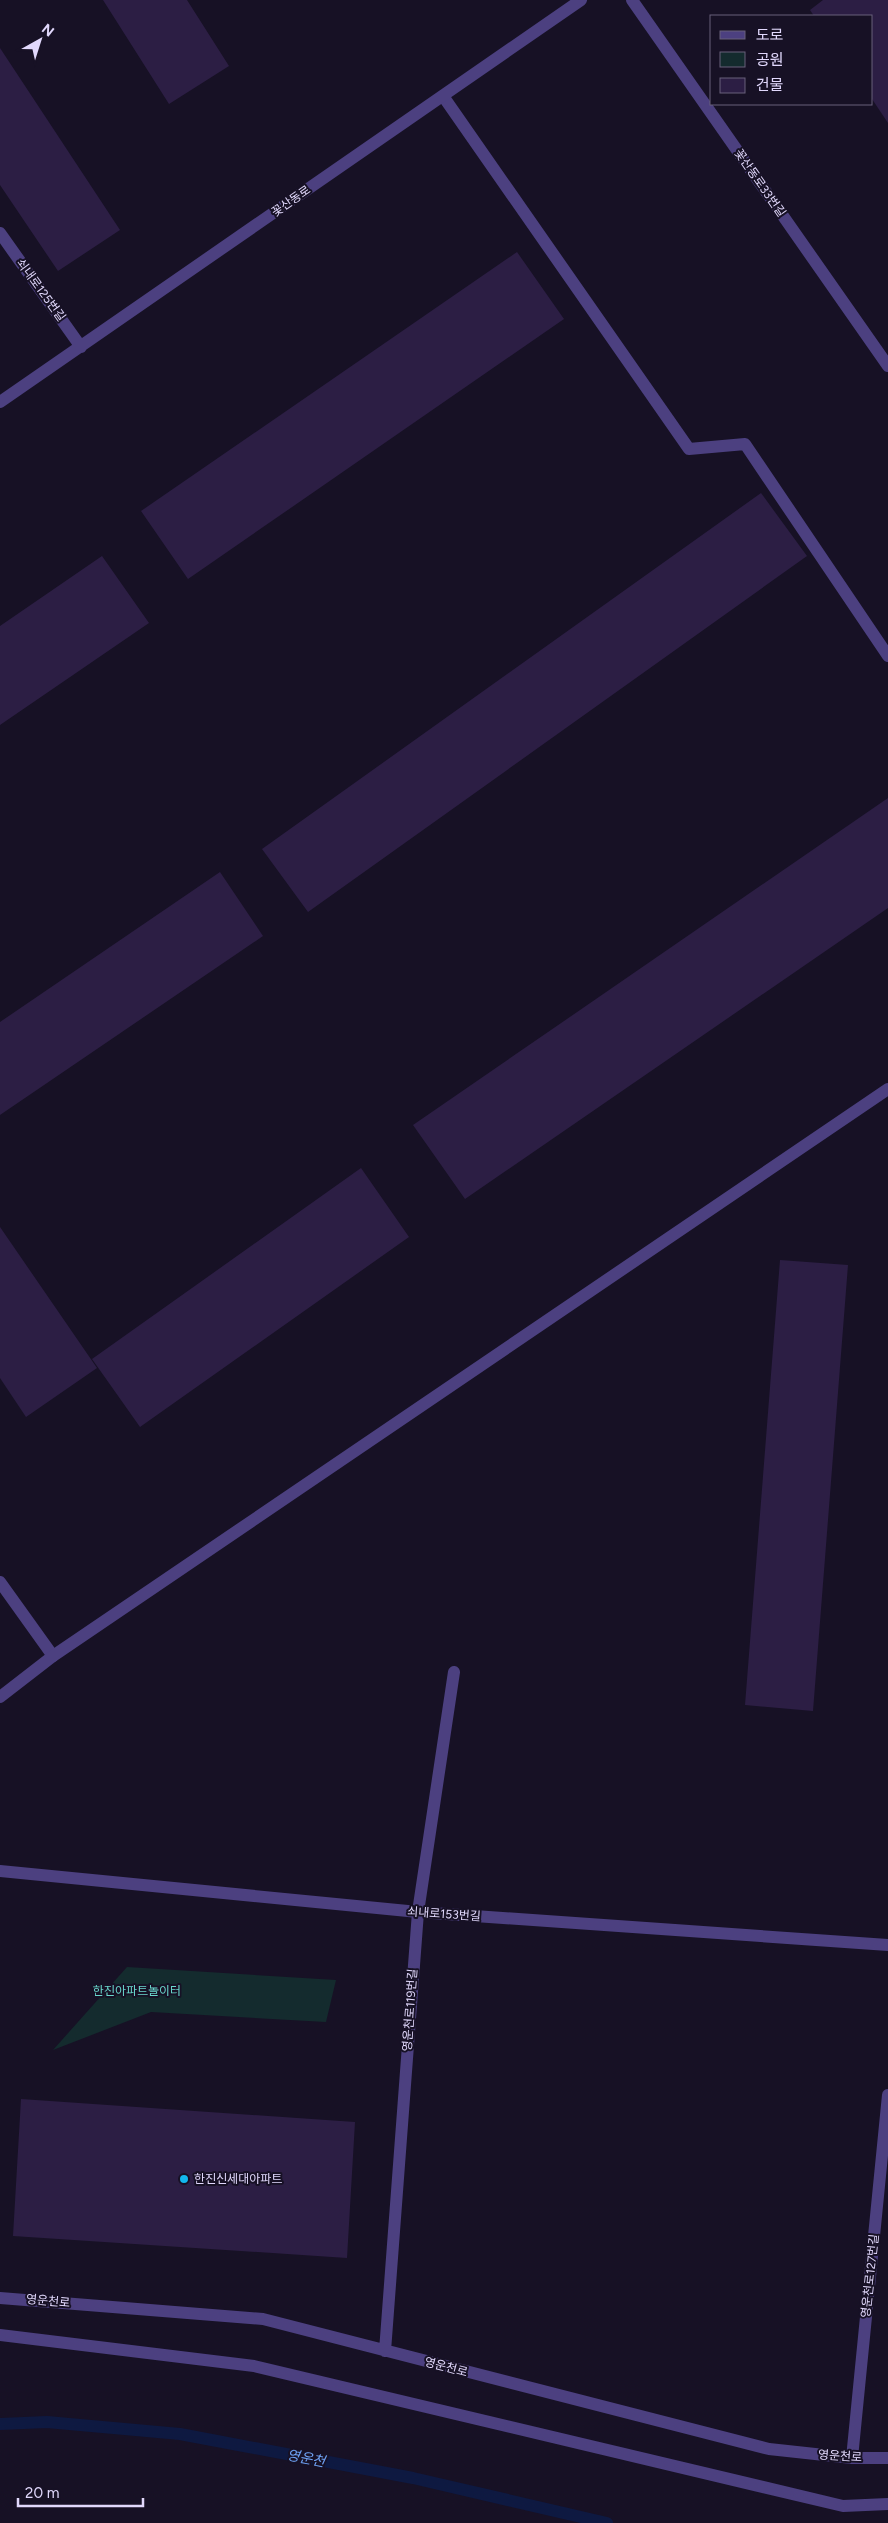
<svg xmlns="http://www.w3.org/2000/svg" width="888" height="2523" viewBox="0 0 888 2523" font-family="Figtree,'Noto Sans KR',sans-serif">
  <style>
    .green { fill: #142b2e }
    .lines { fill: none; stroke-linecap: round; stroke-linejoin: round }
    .stream { stroke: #0e1941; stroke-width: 12 }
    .building { fill: #2c1e44 }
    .lane { stroke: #4c4080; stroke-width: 12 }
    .street { stroke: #4c4080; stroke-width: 12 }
    .poi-dot { fill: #13b7ed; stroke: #171125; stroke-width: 2 }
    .labels { text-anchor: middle; stroke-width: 4; stroke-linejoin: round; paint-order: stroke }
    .street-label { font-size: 12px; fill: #e1d8fc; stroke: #171125 }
    .park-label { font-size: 12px; fill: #69d7cc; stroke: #171125 }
    .poi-label { font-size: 12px; fill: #e1d8fc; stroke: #171125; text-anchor: start }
    .water-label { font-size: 14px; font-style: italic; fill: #6ea2f4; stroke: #171125 }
  </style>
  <rect width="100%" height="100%" fill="#171125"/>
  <path class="green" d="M127,1967L336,1980L326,2022L151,2012L53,2050Z"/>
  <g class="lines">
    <path class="stream" d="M0,2424L47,2422L180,2434L413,2478L607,2523"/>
  </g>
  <path class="building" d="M103,0H187L229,66L169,104Z
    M823,0H888V123L872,99V16H814L810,10Z
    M0,48L120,230L58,271L0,185Z
    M517,252L564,319L188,579L141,511Z
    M761,493L807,556L308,912L262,849Z
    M102,556L149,623L0,725V626Z
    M888,798V908L465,1199L413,1125Z
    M220,872L263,936L0,1115V1022Z
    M361,1168L409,1237L140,1427L92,1359Z
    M0,1227L97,1368L26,1417L0,1378Z
    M780,1260L848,1265L813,1711L745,1705Z
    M21,2099L355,2122L347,2258L13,2236Z"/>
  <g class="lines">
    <path class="lane" d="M443,96L689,449L745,444L888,656
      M0,1582L53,1656"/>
    <path class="street" d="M632,0L888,366
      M0,233L81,347
      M0,402L581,0
      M0,1697L53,1656L888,1089
      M0,1871L418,1912L888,1945
      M0,2298L263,2319L769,2449L852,2458H888
      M0,2335L254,2366L843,2506L888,2504
      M385,2351L418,1912L454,1672
      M852,2458L888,2095"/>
  </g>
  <circle class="poi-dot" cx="184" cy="2179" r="5"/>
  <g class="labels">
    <g class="street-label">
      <text transform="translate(760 183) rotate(55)" y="4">꽃산동로33번길</text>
      <text transform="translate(291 201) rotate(-35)" y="4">꽃산동로</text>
      <text transform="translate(41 290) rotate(54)" y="4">쇠내로125번길</text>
      <text transform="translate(444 1914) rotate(4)" y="4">쇠내로153번길</text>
      <text transform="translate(410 2010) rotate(-86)" y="4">영운천로119번길</text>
      <text transform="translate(870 2276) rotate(-84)" y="4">영운천로127번길</text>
      <text transform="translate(48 2301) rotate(5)" y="4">영운천로</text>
      <text transform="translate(446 2367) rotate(15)" y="4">영운천로</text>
      <text transform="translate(840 2456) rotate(4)" y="4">영운천로</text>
    </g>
    <g class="park-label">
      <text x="137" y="1995">한진아파트놀이터</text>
    </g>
    <g class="poi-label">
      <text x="194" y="2183">한진신세대아파트</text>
    </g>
    <g class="water-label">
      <text transform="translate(306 2458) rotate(11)" y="5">영운천</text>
    </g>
  </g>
  <rect x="710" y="15" width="162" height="90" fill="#171125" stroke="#68617b"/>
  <rect x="720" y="31" width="25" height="8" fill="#4c4080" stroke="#68617b"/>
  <text x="756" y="40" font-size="15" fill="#e1d8fc">도로</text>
  <rect x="720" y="52" width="25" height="15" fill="#142b2e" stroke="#68617b"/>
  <text x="756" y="65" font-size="15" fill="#e1d8fc">공원</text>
  <rect x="720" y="78" width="25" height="15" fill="#2c1e44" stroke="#68617b"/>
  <text x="756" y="90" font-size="15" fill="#e1d8fc">건물</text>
  <g transform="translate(40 40) rotate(39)" stroke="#171125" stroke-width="4" paint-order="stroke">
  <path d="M0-4L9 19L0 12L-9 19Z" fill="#e1d8fc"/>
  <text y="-8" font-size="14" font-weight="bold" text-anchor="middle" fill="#e1d8fc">N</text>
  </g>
  <path d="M18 2498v8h125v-8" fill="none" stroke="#e1d8fc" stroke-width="2.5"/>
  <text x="25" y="2498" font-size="15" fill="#e1d8fc" stroke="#171125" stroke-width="4" paint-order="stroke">20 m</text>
</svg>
